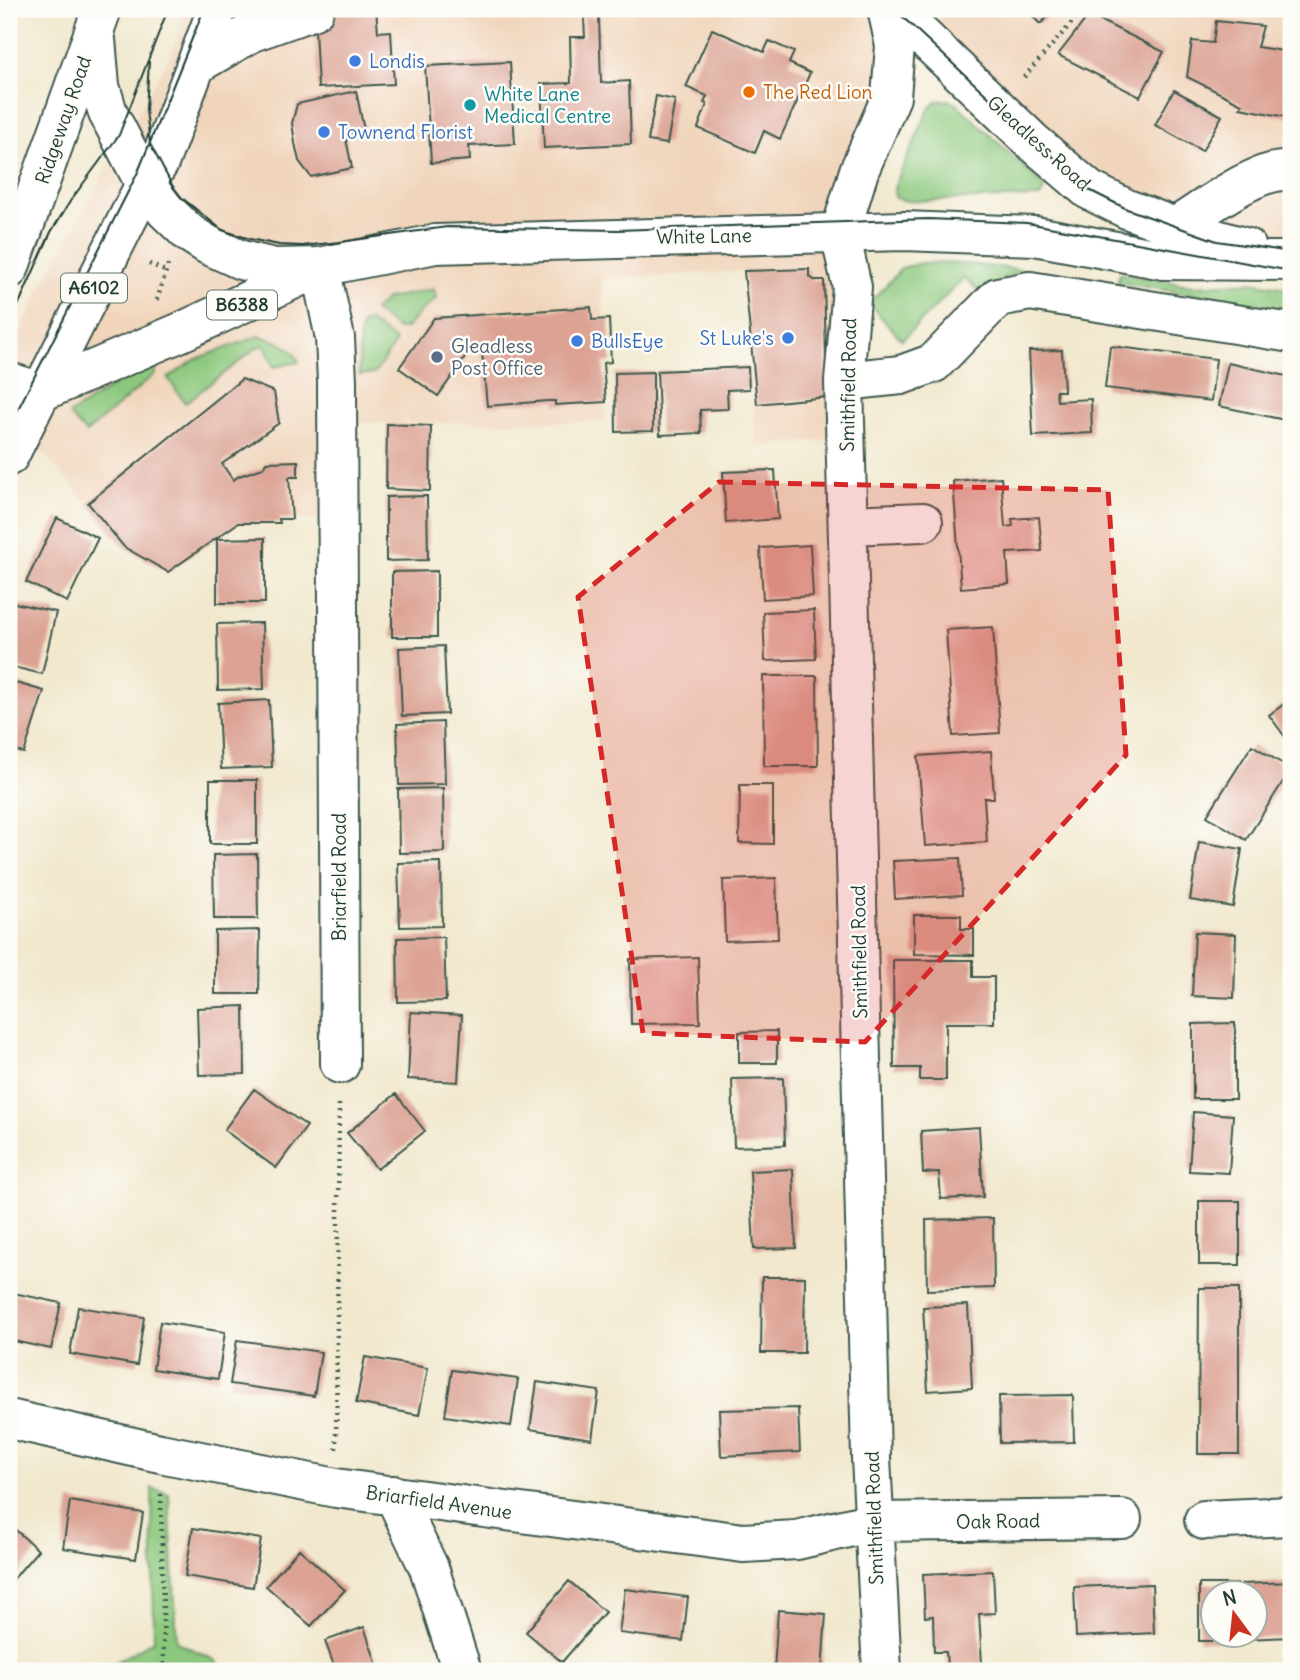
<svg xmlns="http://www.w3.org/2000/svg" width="1300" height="1680" viewBox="0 0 1300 1680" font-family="Delius,sans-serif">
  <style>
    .built { fill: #f0d5bc }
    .green { fill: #8bc87d; stroke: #558258; stroke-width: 2 }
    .building { fill: #dca394 }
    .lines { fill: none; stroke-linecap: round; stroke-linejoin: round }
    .minor-casing { stroke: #3e574b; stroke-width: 42 }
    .major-casing { stroke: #3e574b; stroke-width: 42 }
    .highway-casing { stroke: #3e574b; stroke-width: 42 }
    .path { stroke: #3e574b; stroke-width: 4.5; stroke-dasharray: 2 5; stroke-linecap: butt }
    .minor { stroke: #fff; stroke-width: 38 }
    .major { stroke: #fff; stroke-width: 38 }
    .highway { stroke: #fff; stroke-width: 38 }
    .tram { stroke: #1f3d34; stroke-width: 2 }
    .marked { fill: #d62828; fill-opacity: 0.2; stroke: #d62828; stroke-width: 5; stroke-dasharray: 14 9; stroke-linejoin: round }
    .shop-dot { fill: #3f7fe0; stroke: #fdfcf7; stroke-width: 2.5 }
    .food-dot { fill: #e8710a; stroke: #fdfcf7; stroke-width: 2.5 }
    .culture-dot { fill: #0f9aa8; stroke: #fdfcf7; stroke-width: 2.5 }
    .service-dot { fill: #5c6f8a; stroke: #fdfcf7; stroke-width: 2.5 }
    .labels { text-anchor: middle; stroke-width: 5; stroke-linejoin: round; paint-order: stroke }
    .shield { fill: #fdfcf7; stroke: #62766e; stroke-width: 2 }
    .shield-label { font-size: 18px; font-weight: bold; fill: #1f3d34 }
    .shop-label { font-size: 19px; fill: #366cbe; stroke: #fdfcf7; text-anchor: start }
    .food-label { font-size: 19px; fill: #c56008; stroke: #fdfcf7; text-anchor: start }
    .culture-label { font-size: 19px; fill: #0d838f; stroke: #fdfcf7; text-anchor: start }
    .street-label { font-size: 19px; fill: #1f3d34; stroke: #fdfcf7 }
    .service-label { font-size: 19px; fill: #4e5e75; stroke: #fdfcf7; text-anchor: start }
  </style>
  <rect width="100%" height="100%" fill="#fdfcf7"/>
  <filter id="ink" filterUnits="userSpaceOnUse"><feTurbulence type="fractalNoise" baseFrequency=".0143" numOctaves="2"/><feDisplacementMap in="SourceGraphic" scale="14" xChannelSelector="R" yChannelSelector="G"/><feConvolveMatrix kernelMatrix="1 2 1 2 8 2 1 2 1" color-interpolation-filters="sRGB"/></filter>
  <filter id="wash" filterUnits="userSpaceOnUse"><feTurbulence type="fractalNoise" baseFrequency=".00686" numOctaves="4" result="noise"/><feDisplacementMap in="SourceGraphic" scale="28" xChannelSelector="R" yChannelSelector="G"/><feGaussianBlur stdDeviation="1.57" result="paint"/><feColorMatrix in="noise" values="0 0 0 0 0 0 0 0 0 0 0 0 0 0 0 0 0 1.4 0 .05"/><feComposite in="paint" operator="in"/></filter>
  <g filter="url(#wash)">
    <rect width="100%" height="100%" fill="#f1e8ce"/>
    <path class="built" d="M187,9H894L924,37L945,9H1291V259L1127,209L924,37L896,45L864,158L846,438L757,446L744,271L602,279L606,422L325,423V519H280V523H238L168,572L124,547L88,503L9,416V359L41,287L173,50Z"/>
    <path class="green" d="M948,100L957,104L1045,187L1040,197L907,201L895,198L894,187L930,107L938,101Z
      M921,263C975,262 1027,270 1080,279L1015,274L1006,276L986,297L964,278L902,340L869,304L902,268Z
      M1120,273L1194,286L1252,282L1291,289V311L1117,282Z
      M434,289L436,299L421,311L405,329H398L374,311L386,299Z
      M368,321L396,341L375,373L359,375L360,334L362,324Z
      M259,336C275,340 292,345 299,362L274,367L265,346H259L185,403L168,378L196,359Z
      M153,367L156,369L155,374L86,433L69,415L125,378Z
      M152,1488L169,1494L177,1642L215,1660L225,1671H101L154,1640Z"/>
    <g id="blocks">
      <path class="building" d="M314,9H376L378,32L391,31L394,84L318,88Z
        M1026,9H1057L1040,24Z
        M1089,15L1164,52L1140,97L1058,55Z
        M584,17H599L601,83L629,81L631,144L544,148L541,84L571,83L570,37H585Z
        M1216,21L1263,26L1257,47L1291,52V118L1240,108L1242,104L1187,77L1192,41L1213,43Z
        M712,29L764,52L769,41L794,52L789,63L810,73L780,139L764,131L755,153L698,128L707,104L704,103L707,96L686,87Z
        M510,62L515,144L469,146L470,160L431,163L425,66Z
        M1174,90L1222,116L1202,151L1155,125Z
        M356,91L364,130L345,134L352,168L311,177L299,161L295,143L292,123L297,104Z
        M656,96L675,100L667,144L648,141Z
        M809,269V276L814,280H824L827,397L757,404L744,271Z
        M591,307L592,320L609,319L611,362L603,363L606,402L555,405V401H547L487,406L482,350L474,345L438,396L399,368L434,318Z
        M1110,346L1216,359L1211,401L1105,388Z
        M1062,350L1064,391H1056L1057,401L1091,399L1092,433L1033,436L1029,351Z
        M1228,363L1291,377V392L1285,420L1219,406Z
        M748,367L749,389L727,390L728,409L700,410L701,433L660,435L657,371Z
        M653,372V431L616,432L615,373Z
        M242,379L274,392L279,423L222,464L233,480L239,476L263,468L266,462L298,461V477H289L292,519H279L280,523H238L168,572L124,547L88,503Z
        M387,424L431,426L430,491L386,489Z
        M775,470L778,519L726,523L723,472Z
        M1001,477L1005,527L1013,526L1012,519L1039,517L1042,551L1007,553L1009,584L961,588L953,481Z
        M427,496L428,560L386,561V497Z
        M57,518L98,538L67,602L26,582Z
        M265,538V603H217V539Z
        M810,545L813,596L763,599L760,548Z
        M437,571V637H392V572Z
        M10,602L56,612L42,674L9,666Z
        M814,610L816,659L765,661L763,612Z
        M262,623L264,689L218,690L217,624Z
        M993,627L1000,733L953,736L946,630Z
        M444,646L447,714L402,716L399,648Z
        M763,676H817L818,766H764Z
        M9,681L44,691L24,753L9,749Z
        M1291,699V745L1269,715Z
        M269,700L272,767L221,769L218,703Z
        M443,722L445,784L399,785L397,724Z
        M1252,745L1291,769L1246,840L1207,816Z
        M991,751L994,798H984L987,842L925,846L918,756Z
        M210,780H257V844H210Z
        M740,785H773V844L739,843Z
        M443,788L444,852L399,853L398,789Z
        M1199,842L1242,849L1233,907L1190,900Z
        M257,854L258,919H214L213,855Z
        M960,858L962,895L895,899L893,861Z
        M441,862L442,926L400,927L398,863Z
        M776,878L778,939L725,941L723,880Z
        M914,915H961V929H974V955L914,954Z
        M260,930L259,994H215V931Z
        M1195,932L1236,934L1234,998L1192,996Z
        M444,937L446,1001L398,1002L397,938Z
        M698,957L700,1023L631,1024L630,959Z
        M893,960H973V977H994V1023H946V1080H920V1068H894Z
        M244,1006L245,1074L199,1075L197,1008Z
        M411,1012L462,1015L458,1082L408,1079Z
        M1235,1023V1099H1193V1024Z
        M777,1031V1063H739V1032Z
        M783,1078L785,1145L734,1147L732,1079Z
        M254,1089L307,1126L276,1168L224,1130Z
        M396,1094L425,1131L377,1169L347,1133Z
        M1193,1112L1233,1115L1229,1173L1189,1171Z
        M979,1127L983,1197L941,1199L939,1172L923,1173L921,1131Z
        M793,1169L796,1248L754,1249L750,1171Z
        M1199,1201H1240V1265H1199Z
        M993,1218L994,1288L927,1290L926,1220Z
        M762,1277H805L804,1353H761Z
        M1199,1288H1239V1454H1198Z
        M9,1292L61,1303L51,1349L9,1340Z
        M968,1305L972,1388L928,1391L923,1307Z
        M78,1307L144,1317L137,1365L70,1354Z
        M160,1322L225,1332L218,1379L153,1369Z
        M237,1340L321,1352L314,1396L230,1384Z
        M365,1357L428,1368L419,1415L356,1403Z
        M452,1370L518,1379L511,1426L445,1416Z
        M537,1382L599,1391L592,1439L530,1429Z
        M1073,1395L1074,1442L1000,1443L999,1396Z
        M798,1408L800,1452L721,1456L719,1410Z
        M70,1501L143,1513L136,1559L63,1548Z
        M9,1524L38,1550L9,1584Z
        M193,1528L261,1539L253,1587L185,1576Z
        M299,1549L345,1590L311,1626L266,1586Z
        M993,1571L995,1613L979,1614L982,1664L947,1666L946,1652H934L933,1616L925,1617L923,1574Z
        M569,1581L605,1612L562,1662L526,1632Z
        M1291,1582V1637L1245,1639V1634H1254V1592H1243L1242,1584Z
        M1152,1584L1154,1633L1076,1637L1074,1587Z
        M1199,1584H1237V1592H1212V1634H1236V1641H1199Z
        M625,1589L688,1597L683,1641L619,1633Z
        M778,1610L826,1614L822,1671L774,1670Z
        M364,1627L379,1671H336L325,1641Z"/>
    </g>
  </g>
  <g filter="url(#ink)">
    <use href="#blocks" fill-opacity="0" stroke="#3e574b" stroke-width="2"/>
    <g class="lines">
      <defs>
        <path id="minor" d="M197,64L252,32L314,10
          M1175,227C1205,209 1257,167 1291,171
          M840,233L852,287L844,381L871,1458L882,1671
          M320,267L335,338L337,381L340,1064
          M844,381L901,375L934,363L998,297L1030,291L1291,333
          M9,382L41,392
          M848,525L923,522
          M9,1419L160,1453L336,1488L743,1543L797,1540L873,1522L1122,1519
          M394,1495L429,1568L462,1671
          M1204,1520L1291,1516"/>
        <path id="major" d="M894,9L1033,142L1089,190L1127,209L1175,227L1247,248
          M145,184L166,211L189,233L208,245L241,260L274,268L320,267L435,244L904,231L1035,236L1164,260L1291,261
          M840,233L859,171L891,97L895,45L887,9"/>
        <path id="highway" d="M96,39L100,86L108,113L145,184
          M9,269L102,9
          M41,392L181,332L320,267
          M9,456L145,184L159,163L217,9"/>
      </defs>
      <use href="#minor" class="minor-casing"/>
      <use href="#major" class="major-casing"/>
      <use href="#highway" class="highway-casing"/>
      <path class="path" d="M1024,77L1084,9
        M149,264L165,271
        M157,300L168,265
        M336,1449L339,1100
        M161,1494L164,1671"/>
      <use href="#minor" class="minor"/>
      <use href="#major" class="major"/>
      <use href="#highway" class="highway"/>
      <path class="tram" d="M894,9L1089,190L1127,209L1217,241L1291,252
        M149,62L146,110L150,144L172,185L182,198L222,230L250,239L279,245L302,246L340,242L447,227L618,230L928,219L1027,223L1291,271
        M9,326L51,232L71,200L119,135L168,9
        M9,427L138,172L204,9"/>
    </g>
  </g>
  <path class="marked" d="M719,482L1108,490L1126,755L865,1042L643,1033L578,597Z"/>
  <g class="shop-dot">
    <circle cx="355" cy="61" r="7"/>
    <circle cx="324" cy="132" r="7"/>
    <circle cx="788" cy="338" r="7"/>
    <circle cx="577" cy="341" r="7"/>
  </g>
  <circle class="food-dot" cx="749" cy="92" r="7"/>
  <circle class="culture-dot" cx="470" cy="105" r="7"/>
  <circle class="service-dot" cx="437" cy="357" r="7"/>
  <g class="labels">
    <g class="shield">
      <rect x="61" y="273.5" width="66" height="29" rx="5"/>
      <rect x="207" y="290.5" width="70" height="29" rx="5"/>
    </g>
    <g class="shield-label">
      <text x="94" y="294">A6102</text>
      <text x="242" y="311">B6388</text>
    </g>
    <g class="shop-label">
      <text x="369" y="68">Londis</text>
      <text x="338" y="139">Townend Florist</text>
      <text x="774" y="345" text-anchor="end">St Luke's</text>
      <text x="591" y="348">BullsEye</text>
    </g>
    <g class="food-label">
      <text x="763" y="99">The Red Lion</text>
    </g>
    <g class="culture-label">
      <text x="484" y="101">White Lane<tspan x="484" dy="22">Medical Centre</tspan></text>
    </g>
    <g class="street-label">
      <text transform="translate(63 120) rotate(-71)" y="7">Ridgeway Road</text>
      <text transform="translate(1039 143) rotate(42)" y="7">Gleadless Road</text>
      <text transform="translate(704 236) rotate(-1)" y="7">White Lane</text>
      <text transform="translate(848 385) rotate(-89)" y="7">Smithfield Road</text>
      <text transform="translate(339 877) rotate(-90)" y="7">Briarfield Road</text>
      <text transform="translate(859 952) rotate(-91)" y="7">Smithfield Road</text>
      <text transform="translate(439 1502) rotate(8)" y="7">Briarfield Avenue</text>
      <text transform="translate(874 1518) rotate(-92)" y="7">Smithfield Road</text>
      <text transform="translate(998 1521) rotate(-1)" y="7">Oak Road</text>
    </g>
    <g class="service-label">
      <text x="451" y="353">Gleadless<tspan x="451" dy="22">Post Office</tspan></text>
    </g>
  </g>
  <rect width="1300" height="1680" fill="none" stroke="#fdfcf7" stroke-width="35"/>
  <g transform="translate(1234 1614) rotate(345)"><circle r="33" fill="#fdfcf7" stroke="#a4b0a9" stroke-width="2"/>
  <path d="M0-5L12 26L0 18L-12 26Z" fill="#c8321e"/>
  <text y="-10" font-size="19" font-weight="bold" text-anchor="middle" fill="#1f3d34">N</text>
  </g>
</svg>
